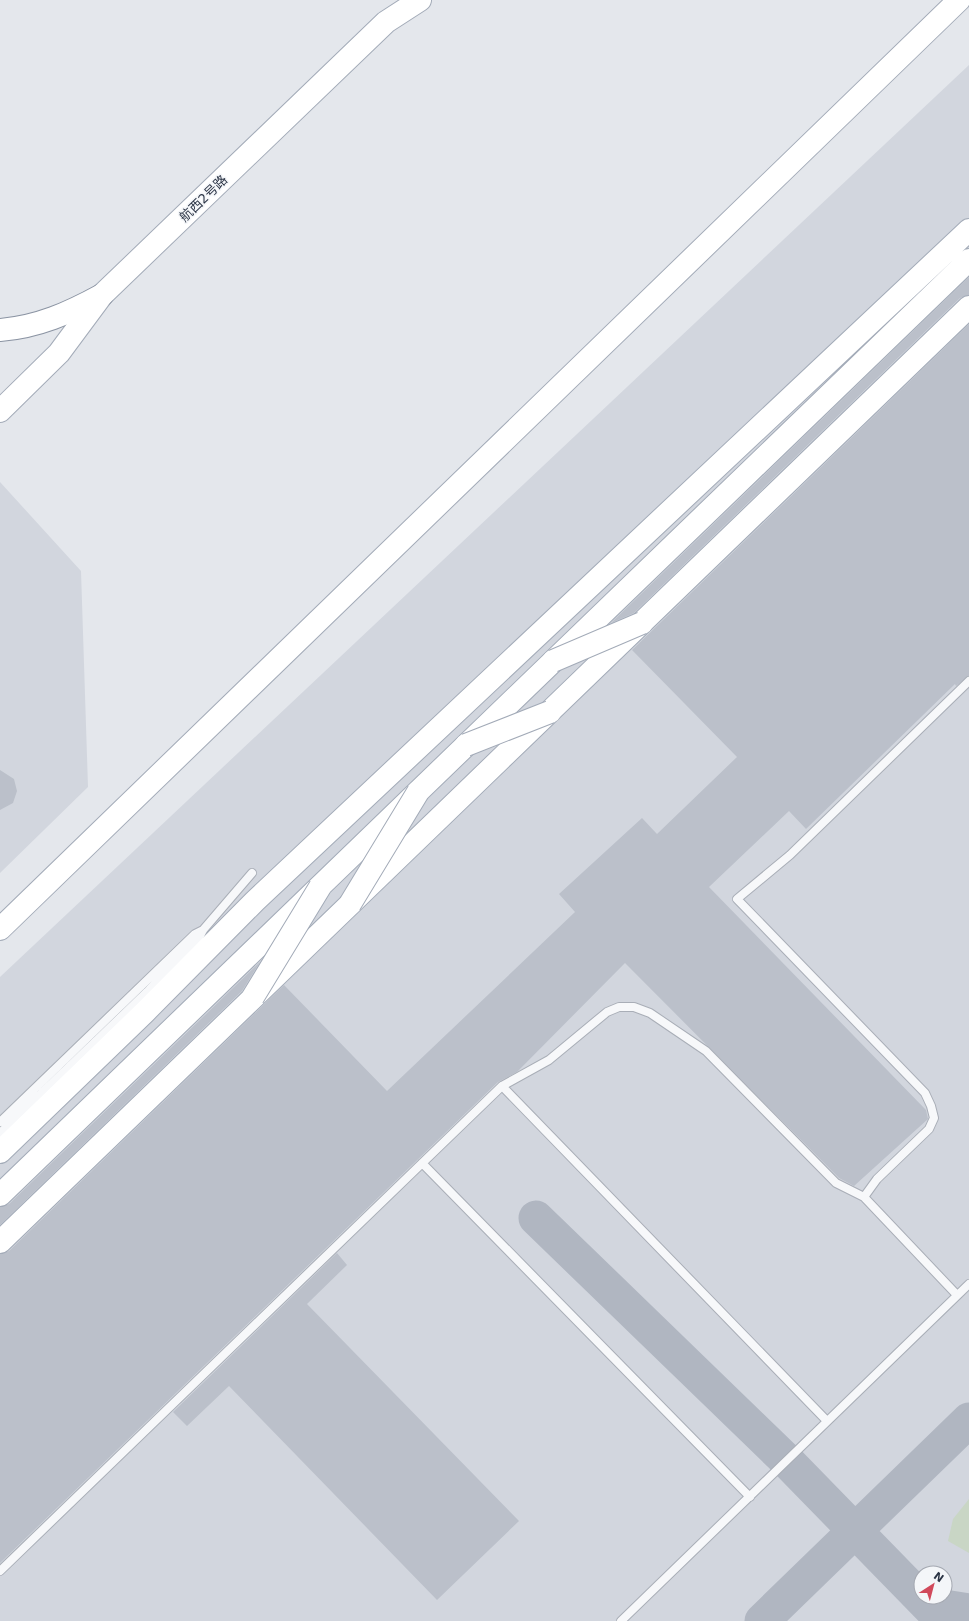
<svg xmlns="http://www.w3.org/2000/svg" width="969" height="1621" viewBox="0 0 969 1621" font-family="'DejaVu Sans','Noto Sans SC',sans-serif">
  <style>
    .built { fill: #d2d6de; fill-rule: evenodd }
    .green { fill: #c9d6c5 }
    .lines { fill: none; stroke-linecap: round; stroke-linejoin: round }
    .taxiway { stroke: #b0b6c1; stroke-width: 35 }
    .building { fill: #bbc0ca }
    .service-casing { stroke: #a9aeb7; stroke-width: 10 }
    .primary-casing { stroke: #a3abb8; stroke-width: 24 }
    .trunk-casing { stroke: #8b94a3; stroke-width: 24 }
    .service { stroke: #f7f8fa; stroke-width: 8 }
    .primary { stroke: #fff; stroke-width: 22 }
    .trunk { stroke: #fff; stroke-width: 22 }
    .primary-bridge-casing { stroke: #a3abb8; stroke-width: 24; stroke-linecap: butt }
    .primary-bridge { stroke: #fff; stroke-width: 22 }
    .labels { text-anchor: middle; stroke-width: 3; stroke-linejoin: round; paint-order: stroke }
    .street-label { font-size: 13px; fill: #2b3445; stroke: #f4f6f9 }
  </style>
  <rect width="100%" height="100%" fill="#e4e7ec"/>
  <path class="built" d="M969,65V1621H0V977ZM921,1573H945V1597H921Z
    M0,482L81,571L88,787L0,873Z"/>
  <path class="green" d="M969,1499V1553L948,1541L953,1519Z"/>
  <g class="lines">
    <path class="taxiway" d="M536,1218L787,1461L943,1621
      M922,1597L944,1607L969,1611
      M762,1621L969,1420"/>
  </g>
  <path class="building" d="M969,277V295L960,298L634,613L611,623Z
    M969,324V676L956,686L955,684L806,829L789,811L709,887L926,1110L928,1119L854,1186L839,1178L625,963L517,1072L498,1082L0,1563V1254L9,1251L284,985L387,1091L575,912L559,894L642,818L657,834L737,757L632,650Z
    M0,770L14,779L17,791L13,803L0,810Z
    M260,962L242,991L0,1225V1207L9,1204Z
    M337,1253L347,1265L307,1304L519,1521L437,1600L229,1386L187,1426L173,1412Z"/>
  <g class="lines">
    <defs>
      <path id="service" d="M502,1086L549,1060L607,1012L619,1007H634L650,1013L706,1051L836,1183L864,1197L957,1295
        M0,1122L195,934L203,930
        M0,1133L147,992L199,938L203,930L252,873
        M422,1163L750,1497
        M864,1197L877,1179L929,1129L934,1118L931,1106L925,1093L737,899L790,855L969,681
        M0,1571L502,1086L827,1421
        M621,1621L969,1284"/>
      <path id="primary" d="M0,411L59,353L102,295L386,22L420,0
        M0,929L959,0
        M0,1152L145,1012L255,901L969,230
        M0,1195L969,260
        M0,1242L969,307"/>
      <path id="trunk" d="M0,330C38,327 69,313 102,295"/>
    </defs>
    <use href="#service" class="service-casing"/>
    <use href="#primary" class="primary-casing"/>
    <use href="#trunk" class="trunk-casing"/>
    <use href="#service" class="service"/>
    <use href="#primary" class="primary"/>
    <use href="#trunk" class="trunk"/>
    <defs>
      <path id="primary-bridge" d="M553,661L642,623
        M466,745L550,712
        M350,904L418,792
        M253,997L320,887"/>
    </defs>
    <use href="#primary-bridge" class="primary-bridge-casing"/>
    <use href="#primary-bridge" class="primary-bridge"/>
  </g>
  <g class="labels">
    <g class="street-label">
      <text transform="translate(203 198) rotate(-44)" y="5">航西2号路</text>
    </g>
  </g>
  <g transform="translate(933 1585) rotate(36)"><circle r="19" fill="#f4f6f9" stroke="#a4a8b1"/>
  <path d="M0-3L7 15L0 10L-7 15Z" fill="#d1495b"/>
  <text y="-6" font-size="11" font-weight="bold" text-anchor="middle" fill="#2b3445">N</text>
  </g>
</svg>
